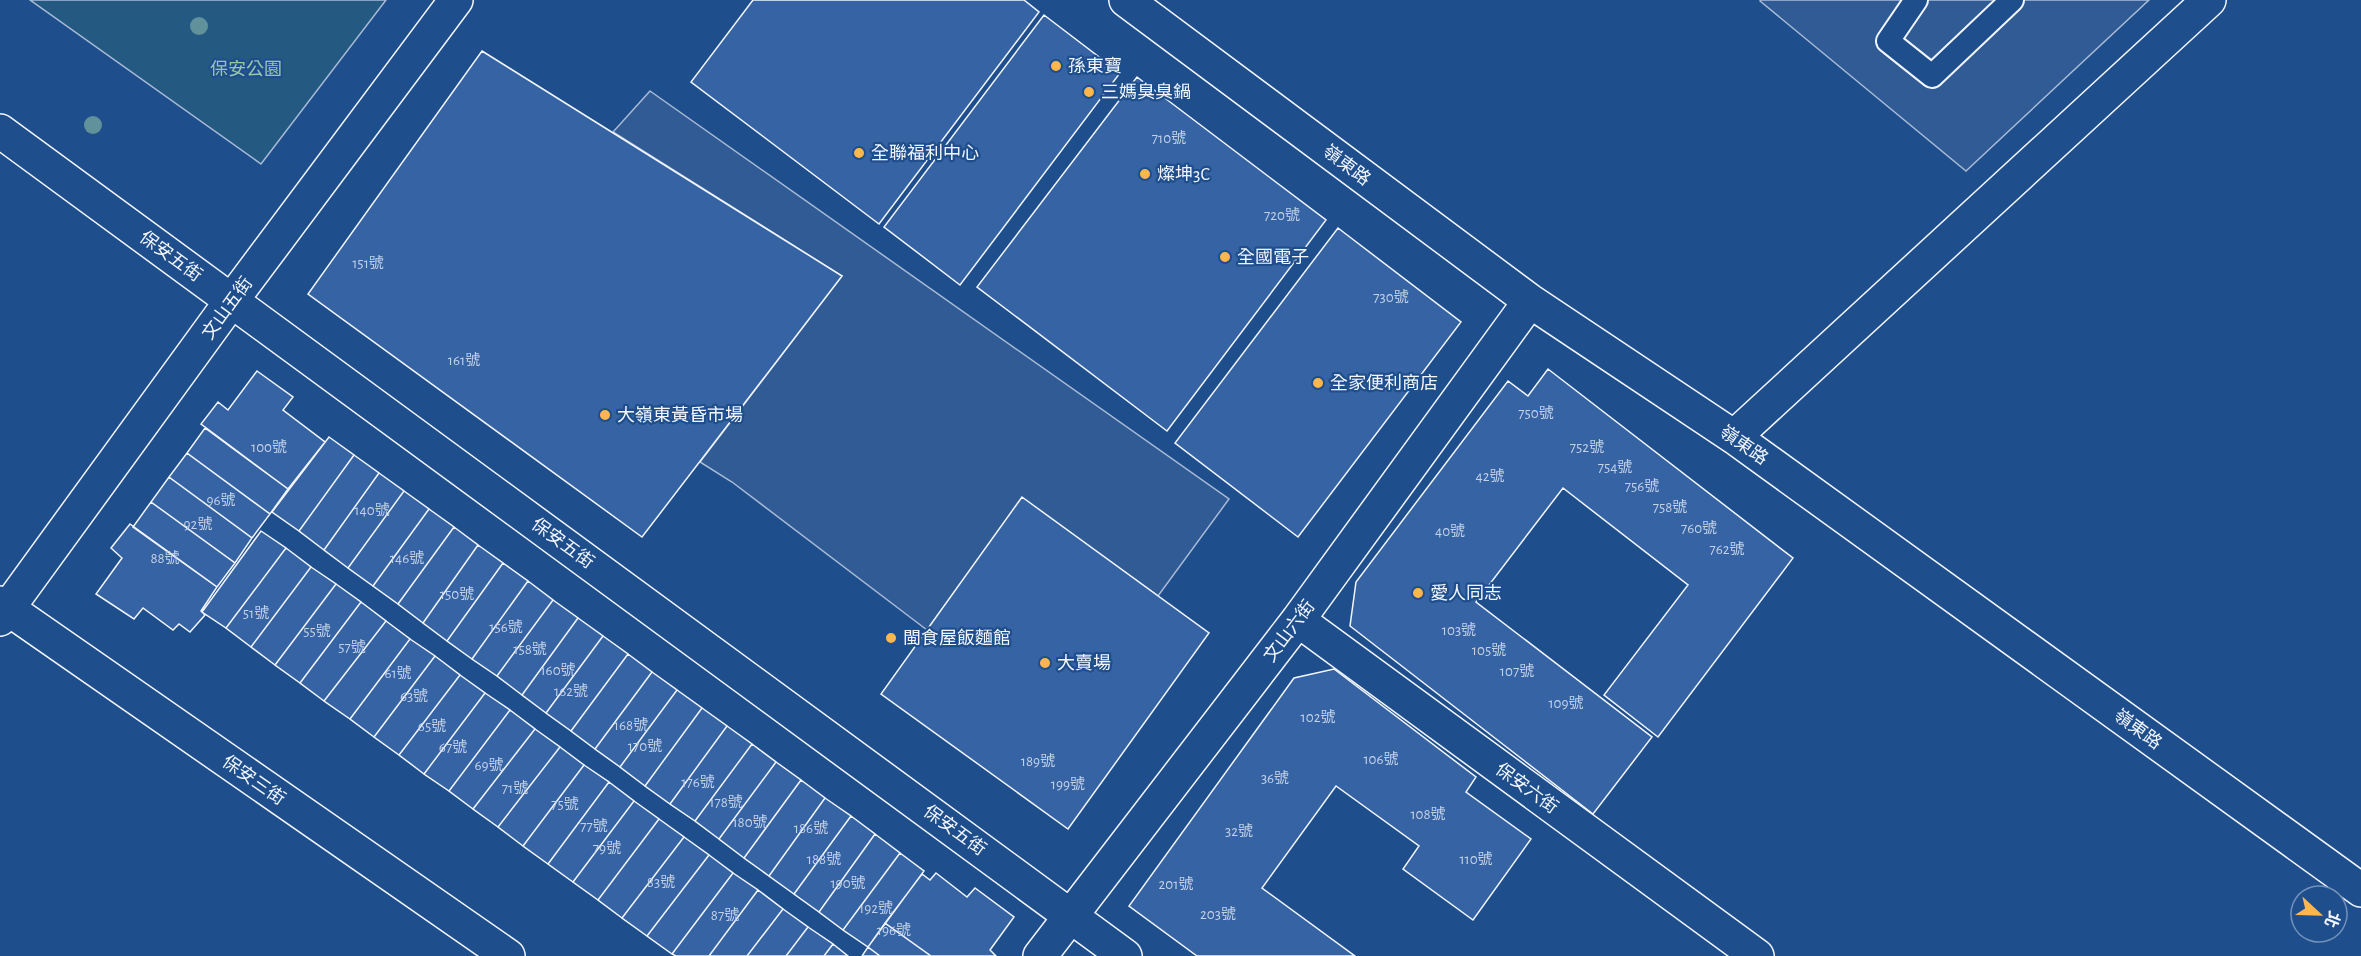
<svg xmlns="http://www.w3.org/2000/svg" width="2361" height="956" viewBox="0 0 2361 956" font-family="'Alegreya Sans','Noto Sans TC',sans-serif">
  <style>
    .green { fill: #245a82; stroke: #a8bbd7; stroke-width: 1.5 }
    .parking { fill: #305b95; stroke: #a8bbd7; stroke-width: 1.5 }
    .building { fill: #3563a3; stroke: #f2f6ff; stroke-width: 1.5 }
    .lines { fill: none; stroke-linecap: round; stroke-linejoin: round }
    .service-casing { stroke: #f2f6ff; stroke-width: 26 }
    .minor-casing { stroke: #f2f6ff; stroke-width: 36 }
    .service { stroke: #1f4e8c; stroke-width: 22 }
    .minor { stroke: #1f4e8c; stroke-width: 33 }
    .tree { fill: #61919a }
    .poi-dot { fill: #ffb74d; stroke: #1f4e8c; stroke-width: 2 }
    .labels { text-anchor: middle; stroke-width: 4.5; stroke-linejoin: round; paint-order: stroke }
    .number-label { font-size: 15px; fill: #c3d1e8 }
    .poi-label { font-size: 18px; fill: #f2f6ff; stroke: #1f4e8c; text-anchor: start }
    .park-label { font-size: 18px; fill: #97c8a6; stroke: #1f4e8c }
    .street-label { font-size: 18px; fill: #f2f6ff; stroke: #1f4e8c }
  </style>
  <rect width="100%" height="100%" fill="#1f4e8c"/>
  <path class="green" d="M30,0H386L261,164Z"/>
  <path class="parking" d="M1761,0H2149L1966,171L1760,1Z
    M650,91L1229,499L1158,596L1022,498L927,630L732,482L700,462L842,276L613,132Z"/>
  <path class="building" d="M753,0H1024L1039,12L879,224L691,82Z
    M1044,15L1120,73L960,285L884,227Z
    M482,51L842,276L642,537L308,294Z
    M1137,77L1326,220L1167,431L977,287Z
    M1338,228L1461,322L1298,537L1175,443Z
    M1548,369L1793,558L1658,737L1604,695L1688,585L1563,488L1476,602L1652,737L1593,814L1350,626L1356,582L1508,381L1528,396Z
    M257,371L293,397L283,410L325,442L288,489L201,424L218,402L228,410Z
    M205,428L288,489L270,514L187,453Z
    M329,437L354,455L299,531L272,512Z
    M187,453L270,514L252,538L169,477Z
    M354,455L379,473L324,550L299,531Z
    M379,473L404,491L348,568L324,550Z
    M169,477L252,538L235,563L151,502Z
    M404,491L429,509L373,586L348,568Z
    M1022,497L1209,633L1068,829L881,694Z
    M151,502L235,563L217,587L133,527Z
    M429,509L454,527L398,604L373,586Z
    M130,524L217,587L201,611L205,615L190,632L179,624L173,630L143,608L134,619L96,594L122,558L111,548Z
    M454,527L478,545L423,623L398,604Z
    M261,531L286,548L226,628L202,612Z
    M478,545L503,563L447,641L423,623Z
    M286,548L311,567L251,647L226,628Z
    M503,563L528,581L472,659L447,641Z
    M311,567L336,584L275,665L251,647Z
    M528,581L553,600L497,676L472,659Z
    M336,584L361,602L300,683L275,665Z
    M553,600L578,618L522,695L497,676Z
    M361,602L386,621L324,701L300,683Z
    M578,618L603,636L546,713L522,695Z
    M386,621L410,639L350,719L324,701Z
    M603,636L628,654L571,731L546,713Z
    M410,639L435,656L374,737L350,719Z
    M628,654L652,672L595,749L571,731Z
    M435,656L460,675L399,755L374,737Z
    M1334,669L1476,777L1466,792L1531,839L1473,920L1403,869L1419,846L1336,786L1262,888L1355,956H1197L1129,906L1294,678Z
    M652,672L677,690L620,767L595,749Z
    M460,675L485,693L424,774L399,755Z
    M677,690L702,708L645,786L620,767Z
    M485,693L510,710L449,791L424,774Z
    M702,708L727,726L670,804L645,786Z
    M510,710L535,729L473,809L449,791Z
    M727,726L752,744L695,821L670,804Z
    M535,729L560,747L498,827L473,809Z
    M752,744L776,762L719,839L695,821Z
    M560,747L584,765L523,846L498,827Z
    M776,762L801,780L744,858L719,839Z
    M584,765L609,782L548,864L523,846Z
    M801,780L825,798L769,876L744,858Z
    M609,782L634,801L573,882L548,864Z
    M825,798L851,816L794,894L769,876Z
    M634,801L659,819L598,900L573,882Z
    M851,816L875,834L819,912L794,894Z
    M659,819L684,837L622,918L598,900Z
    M875,834L900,853L843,930L819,912Z
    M684,837L709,855L647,936L622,918Z
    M900,853L924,871L868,947L843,930Z
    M709,855L733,873L672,954L647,936Z
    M733,873L758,890L709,956H676L672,954Z
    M936,873L967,897L975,888L1014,917L990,950L996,956H931L885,923L922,874L930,880Z
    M758,890L783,909L747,956H709Z
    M783,909L808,927L786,956H747Z
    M885,923L931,956H880L868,947Z
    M808,927L833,944L824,956H786Z
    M833,944L848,956H824Z
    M868,947L880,956H862Z"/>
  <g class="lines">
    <defs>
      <path id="service" d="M1916,0L1888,41L1932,76L2012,0"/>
      <path id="minor" d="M1126,0L1530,301L1734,437L2361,890
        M0,131L1125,956
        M1734,437L2209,0
        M0,603L508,956
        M0,619L232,300L456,0
        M1298,620L1757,956
        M1040,956L1298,620L1530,301"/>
    </defs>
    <use href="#service" class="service-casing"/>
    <use href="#minor" class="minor-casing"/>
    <use href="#service" class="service"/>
    <use href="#minor" class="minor"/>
  </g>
  <g class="tree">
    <circle cx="199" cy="26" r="9"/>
    <circle cx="93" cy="125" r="9"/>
  </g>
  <g class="poi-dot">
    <circle cx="1056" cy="66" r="6"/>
    <circle cx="1089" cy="92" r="6"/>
    <circle cx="859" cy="153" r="6"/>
    <circle cx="1145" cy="174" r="6"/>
    <circle cx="1225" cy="257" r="6"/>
    <circle cx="1318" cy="383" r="6"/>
    <circle cx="605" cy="415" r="6"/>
    <circle cx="1418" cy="593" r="6"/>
    <circle cx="891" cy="638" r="6"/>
    <circle cx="1045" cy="663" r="6"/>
  </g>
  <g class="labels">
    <g class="number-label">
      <text x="1169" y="143">710號</text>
      <text x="1282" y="220">720號</text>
      <text x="368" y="268">151號</text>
      <text x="1391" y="302">730號</text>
      <text x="464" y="365">161號</text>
      <text x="1536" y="418">750號</text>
      <text x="269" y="452">100號</text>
      <text x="1587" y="452">752號</text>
      <text x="1615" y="472">754號</text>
      <text x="1490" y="481">42號</text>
      <text x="1642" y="491">756號</text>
      <text x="221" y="505">96號</text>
      <text x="1670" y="512">758號</text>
      <text x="372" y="515">140號</text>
      <text x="198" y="529">92號</text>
      <text x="1699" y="533">760號</text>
      <text x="1450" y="536">40號</text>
      <text x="1727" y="554">762號</text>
      <text x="165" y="563">88號</text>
      <text x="407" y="563">146號</text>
      <text x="457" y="599">150號</text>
      <text x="256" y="618">51號</text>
      <text x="506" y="632">156號</text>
      <text x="1459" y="635">103號</text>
      <text x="317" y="636">55號</text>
      <text x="352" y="652">57號</text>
      <text x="530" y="654">158號</text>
      <text x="1489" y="655">105號</text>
      <text x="558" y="675">160號</text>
      <text x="1517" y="676">107號</text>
      <text x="398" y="678">61號</text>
      <text x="571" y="696">162號</text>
      <text x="414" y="701">63號</text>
      <text x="1566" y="708">109號</text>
      <text x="1318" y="722">102號</text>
      <text x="631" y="730">168號</text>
      <text x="432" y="731">65號</text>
      <text x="645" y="751">170號</text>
      <text x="453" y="752">67號</text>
      <text x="1381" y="764">106號</text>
      <text x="1038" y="766">189號</text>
      <text x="489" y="770">69號</text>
      <text x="1275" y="783">36號</text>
      <text x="698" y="787">176號</text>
      <text x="1068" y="789">199號</text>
      <text x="515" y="793">71號</text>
      <text x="726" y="807">178號</text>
      <text x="565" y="809">75號</text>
      <text x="1428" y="819">108號</text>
      <text x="750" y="827">180號</text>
      <text x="594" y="831">77號</text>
      <text x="811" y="833">186號</text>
      <text x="1239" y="836">32號</text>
      <text x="607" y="853">79號</text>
      <text x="824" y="864">188號</text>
      <text x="1476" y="864">110號</text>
      <text x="661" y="887">83號</text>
      <text x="848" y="888">190號</text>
      <text x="1176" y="889">201號</text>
      <text x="876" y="913">192號</text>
      <text x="1218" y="919">203號</text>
      <text x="725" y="920">87號</text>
      <text x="894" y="935">196號</text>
    </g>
    <g class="poi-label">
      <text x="1068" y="72">孫東寶</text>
      <text x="1101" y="98">三媽臭臭鍋</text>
      <text x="871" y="159">全聯福利中心</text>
      <text x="1157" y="180">燦坤3C</text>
      <text x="1237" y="263">全國電子</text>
      <text x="1330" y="389">全家便利商店</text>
      <text x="617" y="421">大嶺東黃昏市場</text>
      <text x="1430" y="599">愛人同志</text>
      <text x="903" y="644">閩食屋飯麵館</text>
      <text x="1057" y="669">大賣場</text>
    </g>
    <g class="park-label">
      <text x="246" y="75">保安公園</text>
    </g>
    <g class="street-label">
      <text transform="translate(1347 165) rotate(37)" y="6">嶺東路</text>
      <text transform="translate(171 256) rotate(36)" y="6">保安五街</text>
      <text transform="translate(227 308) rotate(-54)" y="6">文山五街</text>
      <text transform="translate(1744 445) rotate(35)" y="6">嶺東路</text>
      <text transform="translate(563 543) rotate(36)" y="6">保安五街</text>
      <text transform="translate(1289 631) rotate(-53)" y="6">文山六街</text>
      <text transform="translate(2138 729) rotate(36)" y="6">嶺東路</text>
      <text transform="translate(254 780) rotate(35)" y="6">保安三街</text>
      <text transform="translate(1527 788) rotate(36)" y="6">保安六街</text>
      <text transform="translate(955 830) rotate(36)" y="6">保安五街</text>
    </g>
  </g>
  <g transform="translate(2319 914) rotate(112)"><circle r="28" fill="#1f4e8c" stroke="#7391ba" stroke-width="1.5"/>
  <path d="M0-4.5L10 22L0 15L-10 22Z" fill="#ffb74d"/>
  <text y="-9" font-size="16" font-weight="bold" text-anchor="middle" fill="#f2f6ff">北</text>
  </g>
</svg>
